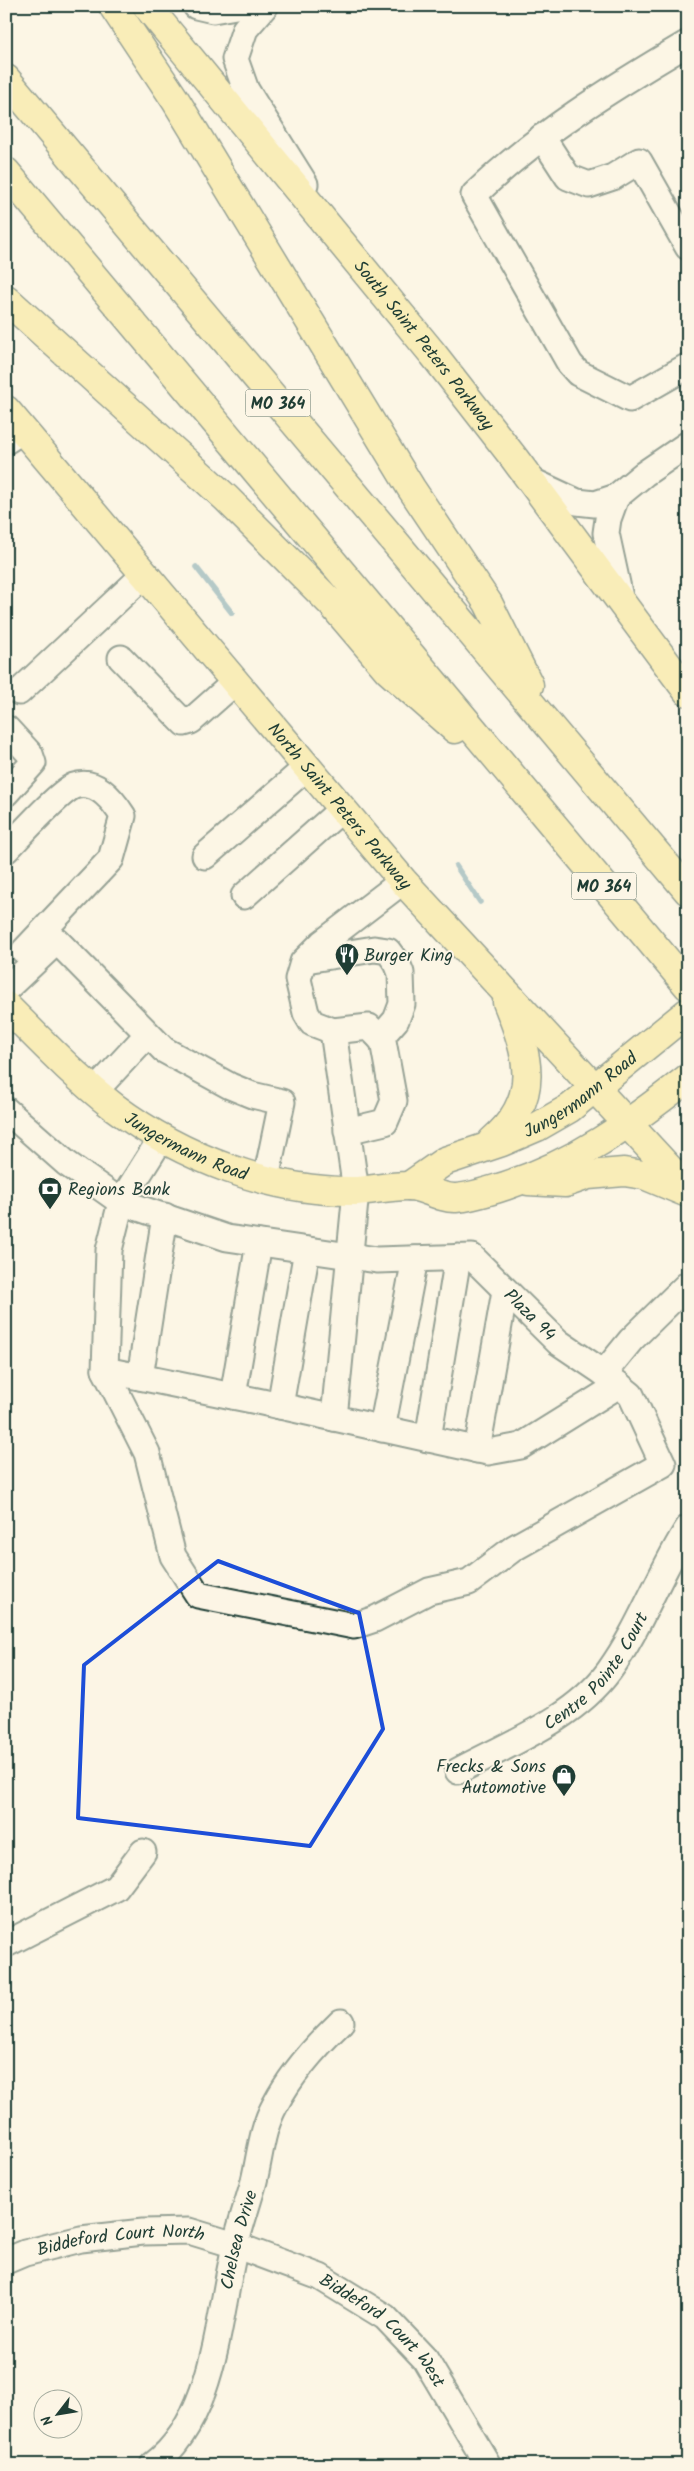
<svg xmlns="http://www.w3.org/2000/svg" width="694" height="2471" viewBox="0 0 694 2471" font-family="Kalam,sans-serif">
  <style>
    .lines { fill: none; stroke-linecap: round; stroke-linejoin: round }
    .stream { stroke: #6093a3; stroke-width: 5.5 }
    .minor-casing { stroke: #1f3d34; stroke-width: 29 }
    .major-casing { stroke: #1f3d34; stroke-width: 31 }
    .highway-casing { stroke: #1f3d34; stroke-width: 31 }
    .minor { stroke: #fcf5e5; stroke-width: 25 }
    .major { stroke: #f7e281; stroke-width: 28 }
    .highway { stroke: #f7e281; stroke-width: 28 }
    .marked { fill: none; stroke: #1d4ed8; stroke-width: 4; stroke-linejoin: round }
    .labels { text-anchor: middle; stroke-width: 4; stroke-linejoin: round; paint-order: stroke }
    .shield { fill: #fcf5e5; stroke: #617469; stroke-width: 1 }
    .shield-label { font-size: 16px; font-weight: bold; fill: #1f3d34 }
    .street-label { font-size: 18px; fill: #1f3d34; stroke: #fcf5e5 }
    .poi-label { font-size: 18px; fill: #1f3d34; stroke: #fcf5e5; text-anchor: start }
  </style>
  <rect width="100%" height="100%" fill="#fcf5e5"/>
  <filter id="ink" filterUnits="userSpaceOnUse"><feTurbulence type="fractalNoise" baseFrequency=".02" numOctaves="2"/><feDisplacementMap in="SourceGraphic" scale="10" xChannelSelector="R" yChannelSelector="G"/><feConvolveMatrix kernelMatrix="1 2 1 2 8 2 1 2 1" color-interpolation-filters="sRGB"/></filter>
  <g filter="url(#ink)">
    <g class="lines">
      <path class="stream" d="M196,567L232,613
        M456,866L480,902"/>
      <defs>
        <g id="minor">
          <path d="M196,6L213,10L236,6"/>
          <path d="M265,6L245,29L235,59L246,90L305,184"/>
          <path d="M688,43C612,88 537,134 474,195L570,364L578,373L630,399L688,366"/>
          <path d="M542,137L568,177L589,185L613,177L639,161L688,247"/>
          <path d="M6,441L23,430"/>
          <path d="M532,481L577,502L595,504L616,497L644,474L688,444"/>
          <path d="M616,497L608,519L606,533L621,602"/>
          <path d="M121,658L184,723L191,721L234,683"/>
          <path d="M19,692L144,575"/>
          <path d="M6,793L33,763L30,754L7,729"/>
          <path d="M6,850C20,836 59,792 74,786C96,778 113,800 123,816L111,859L24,951"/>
          <path d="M205,856L306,768"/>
          <path d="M244,896L342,809"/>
          <path d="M306,960L374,949L388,951L397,963L401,973L402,1004L396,1020L380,1038"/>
          <path d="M6,989L57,941L164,1050L230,1086L252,1095L282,1102L266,1179"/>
          <path d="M333,1031L356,1191L334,1418"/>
          <path d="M95,1091L147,1035"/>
          <path id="s1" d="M6,1110L66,1163L121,1202L227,1238L377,1260L472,1257L558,1342L604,1373L631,1395L663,1464L514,1548L469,1582L429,1591L375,1619L354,1626L198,1595L173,1556L147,1453L105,1370L109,1250L121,1202L162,1137"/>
          <path d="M347,1131L385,1122L394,1101L383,1041L369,1027L333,1031L312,1023L306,1013L298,979L303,962L322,943L403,881"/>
          <path d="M105,1370L262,1402L488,1452L521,1446L619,1385"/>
          <path d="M604,1373L631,1340L688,1284"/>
          <path d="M140,1377L165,1216"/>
          <path d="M233,1396L259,1243"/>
          <path d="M280,1406L307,1250"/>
          <path d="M382,1429L415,1259"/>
          <path d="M428,1439L458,1257"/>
          <path d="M477,1450L505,1291"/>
          <path id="s2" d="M458,1771C510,1743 574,1719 609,1671C641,1627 659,1573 688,1528"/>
          <path d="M6,1944L116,1888L143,1852"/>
          <path id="s3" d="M6,2261L25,2253L81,2239L143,2232L189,2231L235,2245L320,2277L385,2317L425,2359L488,2465"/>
          <path id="s4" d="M153,2465C215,2419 218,2317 235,2247C240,2225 248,2203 254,2181C260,2156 262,2128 275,2105C291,2074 316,2046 341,2022"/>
        </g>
        <g id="major">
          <path id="s5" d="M147,6L433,354L514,458L688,692"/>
          <path id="s6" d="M6,410L403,881L688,1189"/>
          <path id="s7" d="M6,1006C41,1041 75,1077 114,1107C181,1157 272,1193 357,1191C373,1190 390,1186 407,1186C423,1185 439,1199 456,1198C472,1197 489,1191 505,1186C578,1162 628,1125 688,1078"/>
          <path d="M492,1141C542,1099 529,1056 507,1002"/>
          <path d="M528,1181L565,1183L588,1175L624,1172L644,1175L685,1192"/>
          <path id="s8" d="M409,1186L445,1161L502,1142L537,1127L570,1108L688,1012"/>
        </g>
        <path id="highway" d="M113,6L176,101L411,488L488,603L529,685
          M6,79L688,891
          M6,172L688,986
          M6,299L226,498L331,603L388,670L455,729"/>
      </defs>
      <use href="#minor" class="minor-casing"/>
      <use href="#major" class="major-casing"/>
      <use href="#highway" class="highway-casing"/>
      <use href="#minor" class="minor"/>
      <use href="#major" class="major"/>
      <use href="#highway" class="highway"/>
    </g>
  </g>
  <path d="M0 0H694V2471H0ZM218,1561L359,1613L383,1729L310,1846L78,1818L84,1665Z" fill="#fcf5e5" fill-opacity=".55" fill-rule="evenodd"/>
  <path class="marked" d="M218,1561L359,1613L383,1729L310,1846L78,1818L84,1665Z"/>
  <defs>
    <symbol id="restaurant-pin" viewBox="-11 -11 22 30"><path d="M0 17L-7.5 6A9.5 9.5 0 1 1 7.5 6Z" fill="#1f3d34" stroke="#fcf5e5"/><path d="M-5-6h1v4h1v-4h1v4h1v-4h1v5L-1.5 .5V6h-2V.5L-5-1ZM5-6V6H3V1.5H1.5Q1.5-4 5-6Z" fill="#fff"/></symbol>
    <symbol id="bank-pin" viewBox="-11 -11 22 30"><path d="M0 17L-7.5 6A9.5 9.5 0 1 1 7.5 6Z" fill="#1f3d34" stroke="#fcf5e5"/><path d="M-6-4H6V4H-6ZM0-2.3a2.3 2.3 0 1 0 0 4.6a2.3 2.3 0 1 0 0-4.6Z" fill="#fff"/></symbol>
    <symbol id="shop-pin" viewBox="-11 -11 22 30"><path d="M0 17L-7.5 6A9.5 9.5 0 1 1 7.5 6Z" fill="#1f3d34" stroke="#fcf5e5"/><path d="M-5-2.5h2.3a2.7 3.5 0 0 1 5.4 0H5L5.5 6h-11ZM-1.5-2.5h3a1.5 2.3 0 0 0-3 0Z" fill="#fff"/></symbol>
  </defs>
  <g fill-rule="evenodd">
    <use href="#restaurant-pin" x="333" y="941" width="28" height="38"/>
    <use href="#bank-pin" x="36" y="1175" width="28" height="38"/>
    <use href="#shop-pin" x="550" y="1762" width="28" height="38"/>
  </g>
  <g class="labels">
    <g class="shield">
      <rect x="245.5" y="389.5" width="65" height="27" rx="4"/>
      <rect x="571.5" y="872.5" width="65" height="27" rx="4"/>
    </g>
    <g class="shield-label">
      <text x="278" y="409">MO 364</text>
      <text x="604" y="892">MO 364</text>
    </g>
    <g class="street-label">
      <text dy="6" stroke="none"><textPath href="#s5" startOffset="438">South Saint Peters Parkway</textPath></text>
      <text dy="6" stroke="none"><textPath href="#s6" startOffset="518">North Saint Peters Parkway</textPath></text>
      <text dy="6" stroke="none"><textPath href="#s8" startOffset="196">Jungermann Road</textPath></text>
      <text dy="6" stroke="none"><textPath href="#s7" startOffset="231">Jungermann Road</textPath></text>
      <text dy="6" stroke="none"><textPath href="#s1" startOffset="588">Plaza 94</textPath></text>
      <text dy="6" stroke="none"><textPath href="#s2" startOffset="174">Centre Pointe Court</textPath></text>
      <text dy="6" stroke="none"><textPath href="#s4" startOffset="246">Chelsea Drive</textPath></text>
      <text dy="6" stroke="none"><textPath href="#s3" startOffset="118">Biddeford Court North</textPath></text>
      <text dy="6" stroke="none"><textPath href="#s3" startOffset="409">Biddeford Court West</textPath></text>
    </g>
    <g class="poi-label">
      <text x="364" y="961">Burger King</text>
      <text x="68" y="1195">Regions Bank</text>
      <text x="546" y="1772" text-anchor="end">Frecks &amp; Sons<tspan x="546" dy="21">Automotive</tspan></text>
    </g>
  </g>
  <rect width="694" height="2471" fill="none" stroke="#fcf5e5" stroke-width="25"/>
  <rect x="12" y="12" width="669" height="2446" fill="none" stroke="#1f3d34" stroke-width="2" filter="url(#ink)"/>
  <g transform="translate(58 2414) rotate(239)"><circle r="24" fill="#fcf5e5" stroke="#a4ab9e"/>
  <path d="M0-4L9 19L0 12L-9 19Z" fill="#1f3d34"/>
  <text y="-8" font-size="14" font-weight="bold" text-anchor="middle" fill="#1f3d34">N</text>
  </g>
</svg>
